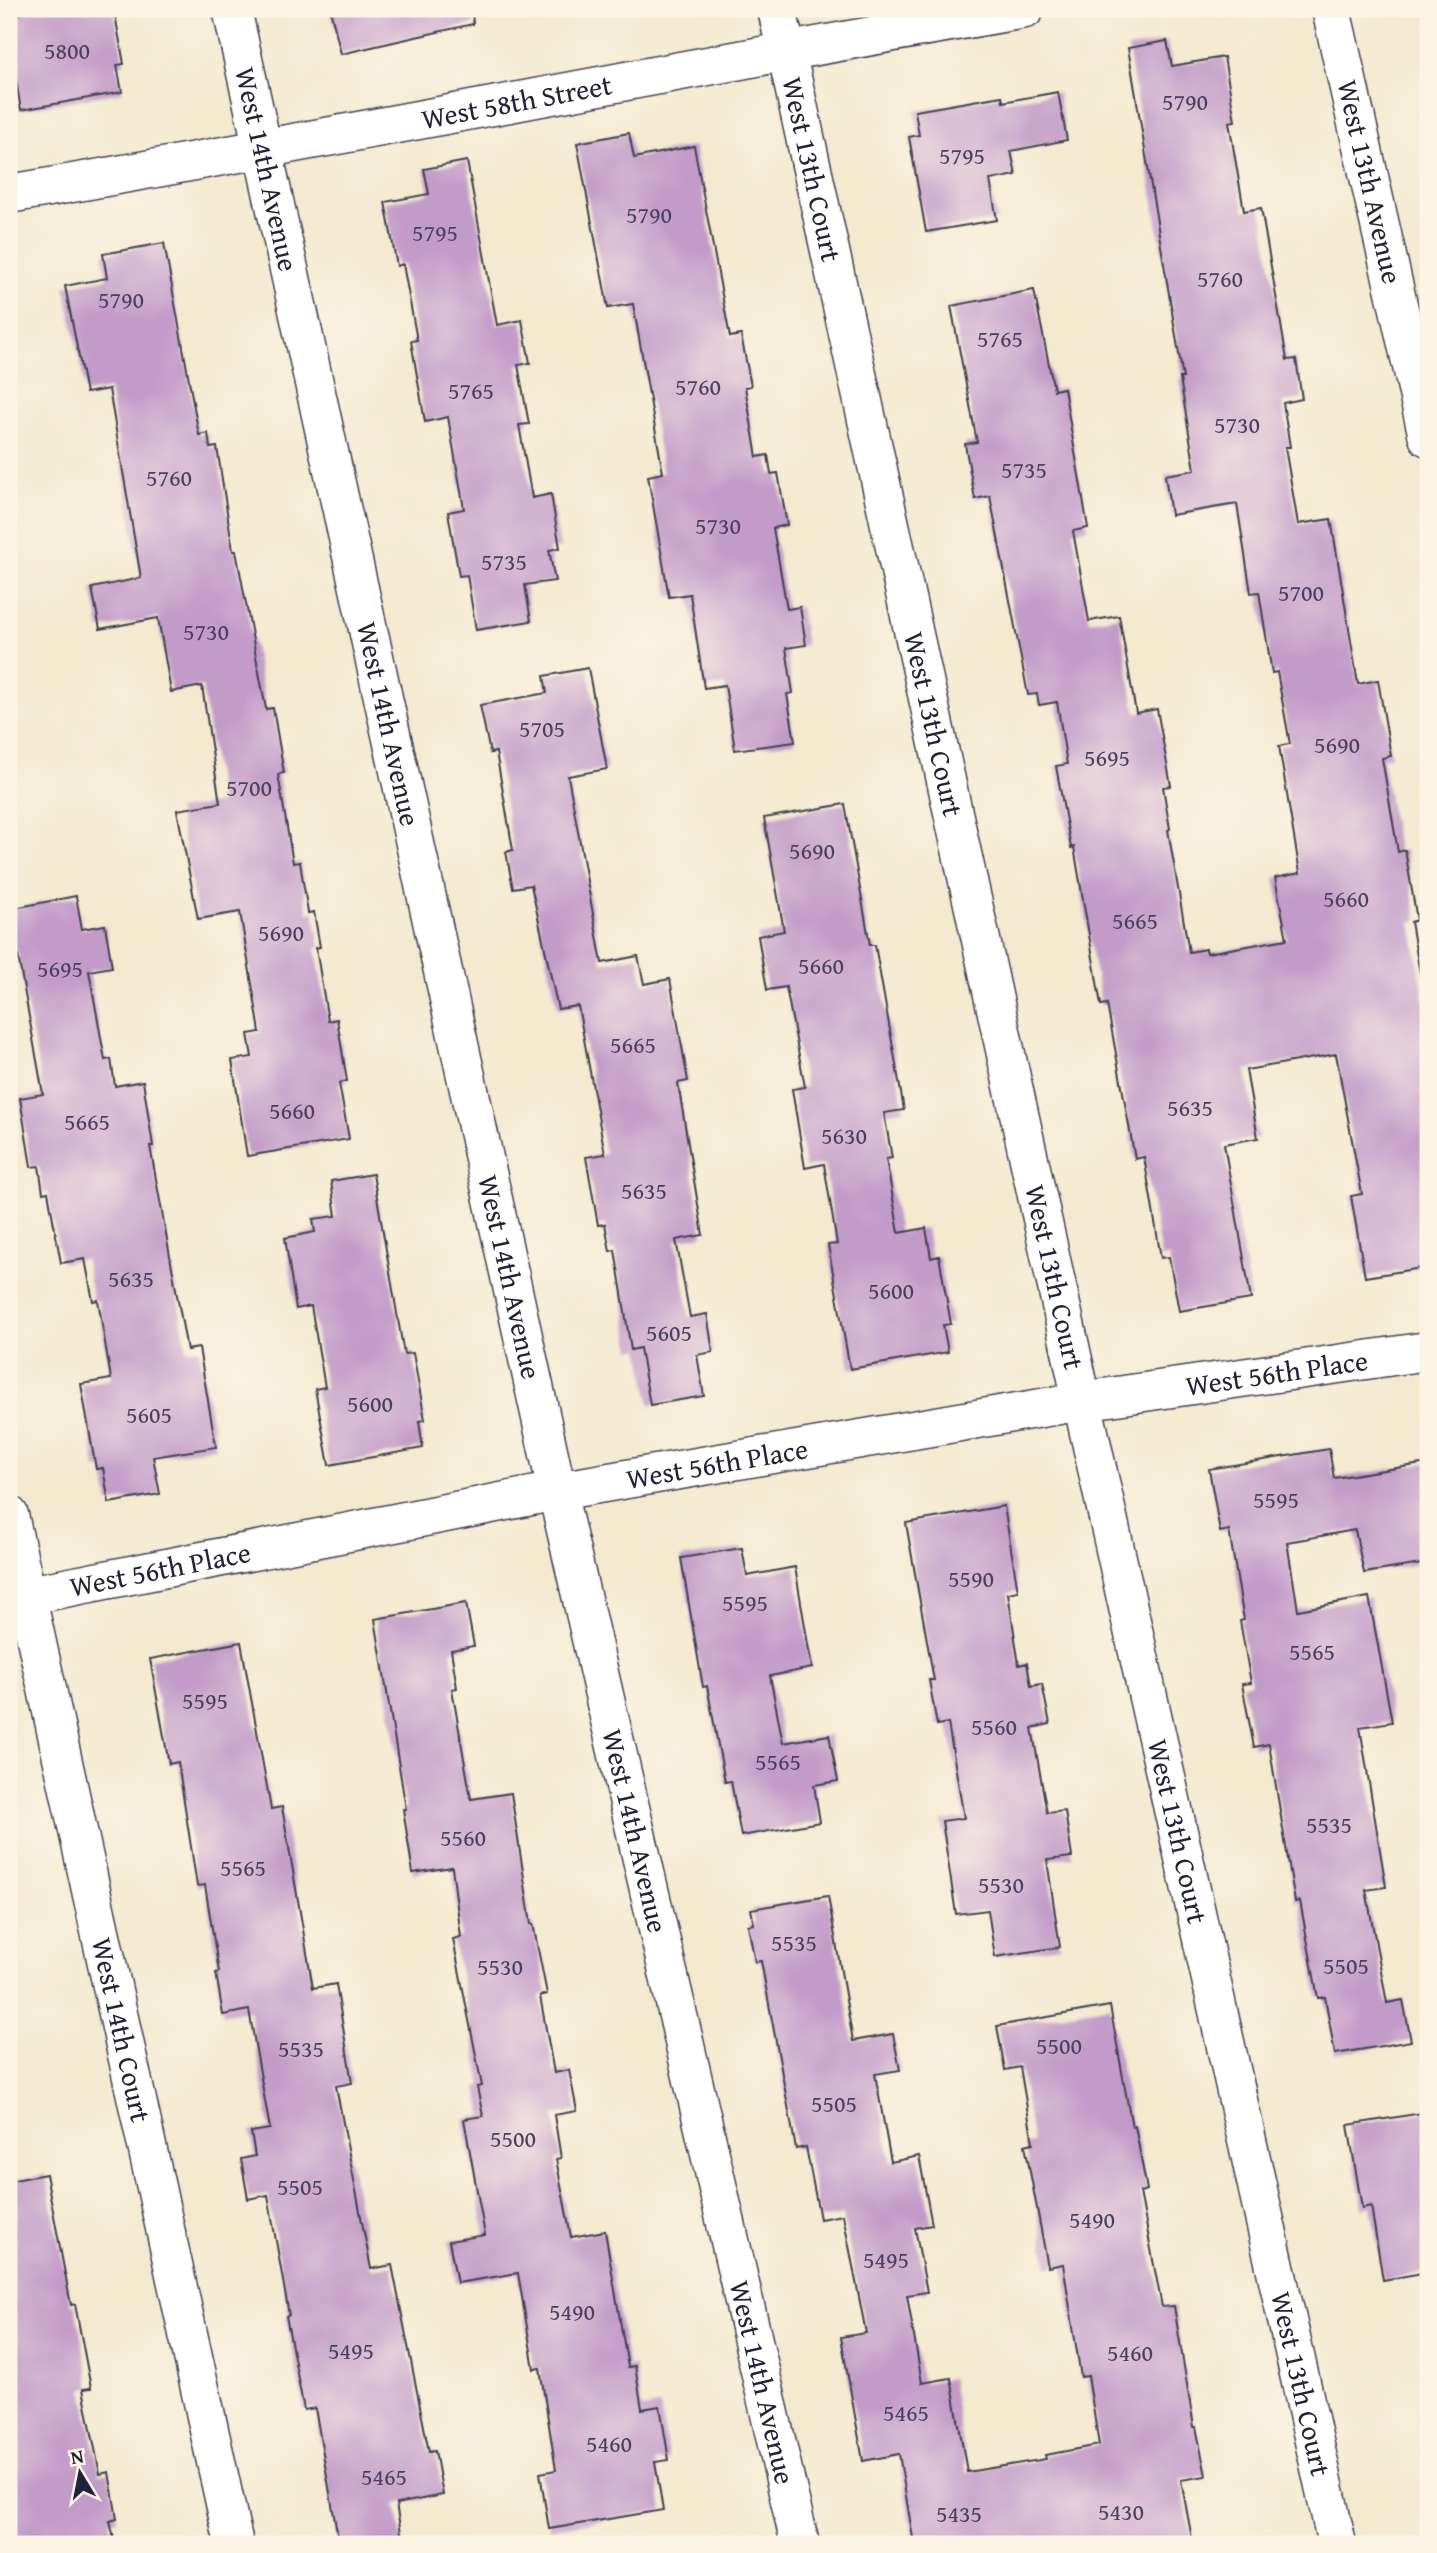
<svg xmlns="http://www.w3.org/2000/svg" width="1437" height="2553" viewBox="0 0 1437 2553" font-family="'Gentium Book Plus',serif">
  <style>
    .building { fill: #c39bc9 }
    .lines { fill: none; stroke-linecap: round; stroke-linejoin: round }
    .minor-casing { stroke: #414051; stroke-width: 41 }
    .minor { stroke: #fff; stroke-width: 38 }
    .labels { text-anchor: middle; stroke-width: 6; stroke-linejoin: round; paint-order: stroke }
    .number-label { font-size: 24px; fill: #4a405e }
    .street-label { font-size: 28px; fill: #22223b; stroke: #fcf5e5 }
  </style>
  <rect width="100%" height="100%" fill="#fcf5e5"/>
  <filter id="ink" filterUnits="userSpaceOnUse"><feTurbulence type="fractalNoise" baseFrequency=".0143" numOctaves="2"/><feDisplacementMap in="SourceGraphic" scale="14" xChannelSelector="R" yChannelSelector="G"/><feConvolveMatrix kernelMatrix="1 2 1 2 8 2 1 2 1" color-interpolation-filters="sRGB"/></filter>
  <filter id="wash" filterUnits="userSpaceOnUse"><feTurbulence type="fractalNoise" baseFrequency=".00686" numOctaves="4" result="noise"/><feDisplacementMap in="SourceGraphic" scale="28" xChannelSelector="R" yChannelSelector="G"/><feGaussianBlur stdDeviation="1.57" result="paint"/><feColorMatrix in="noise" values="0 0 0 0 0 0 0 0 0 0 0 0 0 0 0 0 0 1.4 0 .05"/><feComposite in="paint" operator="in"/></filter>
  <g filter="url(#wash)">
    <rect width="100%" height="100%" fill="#f3e9cf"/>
    <g id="blocks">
      <path class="building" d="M19,9H114L124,64L117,65L122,92L21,110L9,38V16L20,14Z
        M330,9H472L473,24L341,54Z
        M1167,41L1172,66L1224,57L1235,121L1229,122L1244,211L1261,208L1287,360L1296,359L1302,399L1283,403L1290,447H1285L1298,524L1331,519L1358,684L1378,680L1391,756L1382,758L1398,852L1405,850L1417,920L1411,922L1428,1019V1267L1365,1277L1351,1196L1362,1194L1336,1054L1246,1070L1258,1138L1224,1144L1251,1299L1179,1311L1169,1257L1161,1258L1144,1157L1135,1159L1107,1004L1101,1005L1074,847L1071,848L1056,766L1067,764L1057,702L1039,705L1037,694L1028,695L990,496L975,499L965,444L977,442L951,306L1034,290L1054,390L1064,388L1088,528L1073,531L1089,621L1119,616L1136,713L1157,709L1171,786L1163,787L1170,829L1168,830L1189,952L1206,949L1207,953L1287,939L1275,878L1300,873L1279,746L1290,744L1277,672L1272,673L1259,592L1251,593L1237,504L1171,515L1165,475L1195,470L1180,378H1183L1128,48Z
        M1058,92L1067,140L1011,151L1016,175L990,180L997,220L926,232L909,137L919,135L915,111L1002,96L1003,102Z
        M629,133L634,158L694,146L730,337L741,335L751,386L745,387L757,457L768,455L771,474L778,473L787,525L773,528L787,609L800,607L806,645L786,648L793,693L787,694L795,742L735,750L725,685L704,688L690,594L669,597L648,476L663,473L633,304L608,308L577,143Z
        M467,161L497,325L522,320L530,363L518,365L529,424L519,425L532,498L551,494L560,548L549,550L555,581L525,585L531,621L476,630L467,575L459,576L448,512L464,509L448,417L425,422L411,341L417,340L403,264L397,266L385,202L429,194L424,169Z
        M164,243L199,435L208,433L210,448L217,447L233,551H236L266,709L273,708L284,773L278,774L293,863L300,862L308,913L314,912L320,947L316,948L328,1021L337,1019L347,1081L339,1083L349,1139L247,1156L232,1060L252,1057L248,1034L260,1032L240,912L198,919L177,810L220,803L202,686L171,692L158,618L100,629L92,588L141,578L109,389L86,393L65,286L107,278L103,254Z
        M588,668L607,769L568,776L589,892L602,963L638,956L644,984L670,979L688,1081L678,1083L703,1235L676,1240L690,1317L707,1314L713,1352L697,1355L704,1396L650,1405L640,1348L631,1350L615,1250L610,1251L605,1224L598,1225L586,1157L605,1154L578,1006L558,1009L531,885L513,888L506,852L513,850L496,752L490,753L480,705L547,693L544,676Z
        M845,804L870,945H875L904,1110L884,1113L892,1158L886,1159L899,1233L926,1228L931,1258L939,1256L951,1324L943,1325L948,1352L850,1369L828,1245L837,1244L824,1164L805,1168L792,1089L805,1087L786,987L767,990L758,936L784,931L764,818Z
        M76,896L82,929L105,925L112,967L89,971L105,1060L111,1059L115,1086L143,1081L153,1146H150L187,1350L199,1348L216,1447L153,1457L160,1494L109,1503L103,1468L96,1469L81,1384L111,1379L98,1300L93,1301L85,1259L61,1263L48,1192L43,1193L39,1166L31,1167L20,1098L43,1094L17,950L9,951V909Z
        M373,1174L404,1354L413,1353L425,1420L419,1421L423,1448L329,1465L315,1389L325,1387L311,1306L296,1309L285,1238L315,1232L313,1219L336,1216L331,1181Z
        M1329,1449L1334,1478L1428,1463V1563L1364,1573L1355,1530L1287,1542L1298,1610L1369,1597L1392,1722L1360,1727L1386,1887L1366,1890L1387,2003L1403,2000L1411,2041L1335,2054L1325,1997L1318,1998L1300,1901L1295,1902L1269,1744L1254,1747L1242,1684L1251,1683L1240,1621L1244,1620L1229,1530L1220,1532L1209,1469Z
        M1004,1506L1018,1591L1008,1593L1019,1665L1027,1663L1031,1686L1042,1684L1050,1724L1032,1728L1047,1813L1065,1811L1072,1857L1047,1860L1060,1947L995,1957L988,1910L956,1914L942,1821L964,1818L948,1723L937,1725L929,1680H934L906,1523Z
        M742,1548L747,1576L795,1567L812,1668L770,1676L783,1743L829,1735L838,1781L814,1785L820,1822L741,1836L731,1781L725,1782L707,1686L703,1687L681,1558Z
        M466,1603L474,1646L451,1650L457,1688L452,1689L471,1799L511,1793L531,1924H533L547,1994L540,1996L554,2073L569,2070L577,2111L554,2115L561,2158L556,2159L571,2237L605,2231L628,2367L635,2366L642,2409L660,2406L669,2460L655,2462L663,2510L549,2529L540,2473L556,2470L540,2368L534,2369L518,2273L457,2283L449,2241L485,2235L464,2119L483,2116L477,2087L482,2086L453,1939L461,1937L452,1867L413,1873L403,1809H406L375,1619Z
        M241,1642L271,1809L282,1807L313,1988L336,1984L352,2083L336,2086L371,2269L392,2265L429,2452L435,2451L443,2495L396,2504L403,2544H339L315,2408L304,2410L286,2316L289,2315L268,2195L248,2199L241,2159L255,2156L251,2132L270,2129L249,2010L223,2015L216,1973L219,1972L205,1885L197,1886L178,1762L169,1764L150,1659Z
        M828,1896L853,2041L893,2034L900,2070L875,2074L891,2162L919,2156L932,2225L915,2228L927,2292L907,2295L922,2383L951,2378L967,2472L1046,2459L1045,2455L1099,2445L1088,2376L1081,2377L1063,2264L1048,2267L1025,2145L1033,2143L1020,2067L1005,2070L997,2026L1110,2006L1132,2127L1135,2126L1147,2190L1140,2192L1162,2307L1174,2306L1194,2427H1196L1206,2476L1181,2480L1193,2544H914L899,2454L863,2461L841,2337L866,2333L843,2215L820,2219L806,2147L796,2149L761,1961L755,1962L748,1925L754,1924L751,1909Z
        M1428,2112V2272L1383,2280L1371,2206L1362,2208L1348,2125Z
        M46,2174L71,2305L75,2304L91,2388L83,2389L100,2474L109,2472L117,2519L110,2521L115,2544H9V2181Z"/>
    </g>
  </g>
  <g filter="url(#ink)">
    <use href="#blocks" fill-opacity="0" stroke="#414051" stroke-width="2"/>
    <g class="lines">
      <defs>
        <g id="minor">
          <path id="s1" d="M232,9L557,1491L800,2544"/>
          <path id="s2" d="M777,9L1082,1401L1337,2544"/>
          <path id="s3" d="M1331,9L1428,437"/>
          <path id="s4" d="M9,194C348,136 686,67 1025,9"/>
          <path id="s5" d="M9,1515L234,2544"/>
          <path id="s6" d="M9,1599L557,1491L1082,1401L1428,1351"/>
        </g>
      </defs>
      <use href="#minor" class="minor-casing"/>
      <use href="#minor" class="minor"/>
    </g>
  </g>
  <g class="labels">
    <g class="number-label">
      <text x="67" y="59">5800</text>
      <text x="1185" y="110">5790</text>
      <text x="962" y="164">5795</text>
      <text x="649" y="223">5790</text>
      <text x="435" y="241">5795</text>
      <text x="1220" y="287">5760</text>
      <text x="121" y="308">5790</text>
      <text x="1000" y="347">5765</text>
      <text x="698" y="395">5760</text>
      <text x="471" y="399">5765</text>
      <text x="1237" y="433">5730</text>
      <text x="1024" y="478">5735</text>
      <text x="169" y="486">5760</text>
      <text x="718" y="534">5730</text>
      <text x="504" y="570">5735</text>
      <text x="1301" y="601">5700</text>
      <text x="206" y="640">5730</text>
      <text x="542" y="737">5705</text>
      <text x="1337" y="753">5690</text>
      <text x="1107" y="766">5695</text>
      <text x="249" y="796">5700</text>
      <text x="812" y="859">5690</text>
      <text x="1346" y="907">5660</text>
      <text x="1135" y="929">5665</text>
      <text x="281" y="941">5690</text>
      <text x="821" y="974">5660</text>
      <text x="60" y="977">5695</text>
      <text x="633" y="1053">5665</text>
      <text x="1190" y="1116">5635</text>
      <text x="292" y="1119">5660</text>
      <text x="87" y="1130">5665</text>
      <text x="844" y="1144">5630</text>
      <text x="644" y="1199">5635</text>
      <text x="131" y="1287">5635</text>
      <text x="891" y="1299">5600</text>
      <text x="669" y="1341">5605</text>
      <text x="370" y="1412">5600</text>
      <text x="149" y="1423">5605</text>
      <text x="1276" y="1508">5595</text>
      <text x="971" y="1587">5590</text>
      <text x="745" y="1611">5595</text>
      <text x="1312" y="1660">5565</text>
      <text x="205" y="1709">5595</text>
      <text x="994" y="1735">5560</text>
      <text x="778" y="1770">5565</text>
      <text x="1329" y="1833">5535</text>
      <text x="463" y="1846">5560</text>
      <text x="243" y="1876">5565</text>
      <text x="1001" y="1893">5530</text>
      <text x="794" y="1951">5535</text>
      <text x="1346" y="1974">5505</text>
      <text x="500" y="1975">5530</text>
      <text x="1059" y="2054">5500</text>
      <text x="301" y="2057">5535</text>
      <text x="834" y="2112">5505</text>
      <text x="513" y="2147">5500</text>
      <text x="300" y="2195">5505</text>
      <text x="1092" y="2228">5490</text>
      <text x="886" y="2268">5495</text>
      <text x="572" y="2320">5490</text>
      <text x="351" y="2359">5495</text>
      <text x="1130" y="2361">5460</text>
      <text x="906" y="2421">5465</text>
      <text x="609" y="2452">5460</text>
      <text x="384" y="2485">5465</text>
      <text x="1121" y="2520">5430</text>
      <text x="959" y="2522">5435</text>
    </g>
    <g class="street-label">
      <text dy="10" stroke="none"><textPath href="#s4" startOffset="516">West 58th Street</textPath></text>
      <text dy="10" stroke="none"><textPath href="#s2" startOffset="164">West 13th Court</textPath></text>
      <text dy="10" stroke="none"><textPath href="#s1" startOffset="164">West 14th Avenue</textPath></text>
      <text dy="10" stroke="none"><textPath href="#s3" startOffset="177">West 13th Avenue</textPath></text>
      <text dy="10" stroke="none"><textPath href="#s2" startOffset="732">West 13th Court</textPath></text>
      <text dy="10" stroke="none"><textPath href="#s1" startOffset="732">West 14th Avenue</textPath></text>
      <text dy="10" stroke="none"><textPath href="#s2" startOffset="1298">West 13th Court</textPath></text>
      <text dy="10" stroke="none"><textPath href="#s1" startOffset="1298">West 14th Avenue</textPath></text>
      <text dy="10" stroke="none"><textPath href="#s6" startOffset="1288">West 56th Place</textPath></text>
      <text dy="10" stroke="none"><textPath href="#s6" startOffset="721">West 56th Place</textPath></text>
      <text dy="10" stroke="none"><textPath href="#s6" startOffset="154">West 56th Place</textPath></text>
      <text dy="10" stroke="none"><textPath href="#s1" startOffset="1866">West 14th Avenue</textPath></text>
      <text dy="10" stroke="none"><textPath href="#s2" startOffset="1866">West 13th Court</textPath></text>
      <text dy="10" stroke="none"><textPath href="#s5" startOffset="527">West 14th Court</textPath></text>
      <text dy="10" stroke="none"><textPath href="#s1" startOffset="2432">West 14th Avenue</textPath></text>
      <text dy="10" stroke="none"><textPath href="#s2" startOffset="2432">West 13th Court</textPath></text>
    </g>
  </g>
  <rect width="1437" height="2553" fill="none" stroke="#fcf5e5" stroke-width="35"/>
  <g transform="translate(80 2473) rotate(350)" stroke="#fcf5e5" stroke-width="5" paint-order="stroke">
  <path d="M0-5L12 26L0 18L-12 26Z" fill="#22223b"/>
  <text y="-10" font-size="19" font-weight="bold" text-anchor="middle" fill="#22223b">N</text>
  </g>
</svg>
